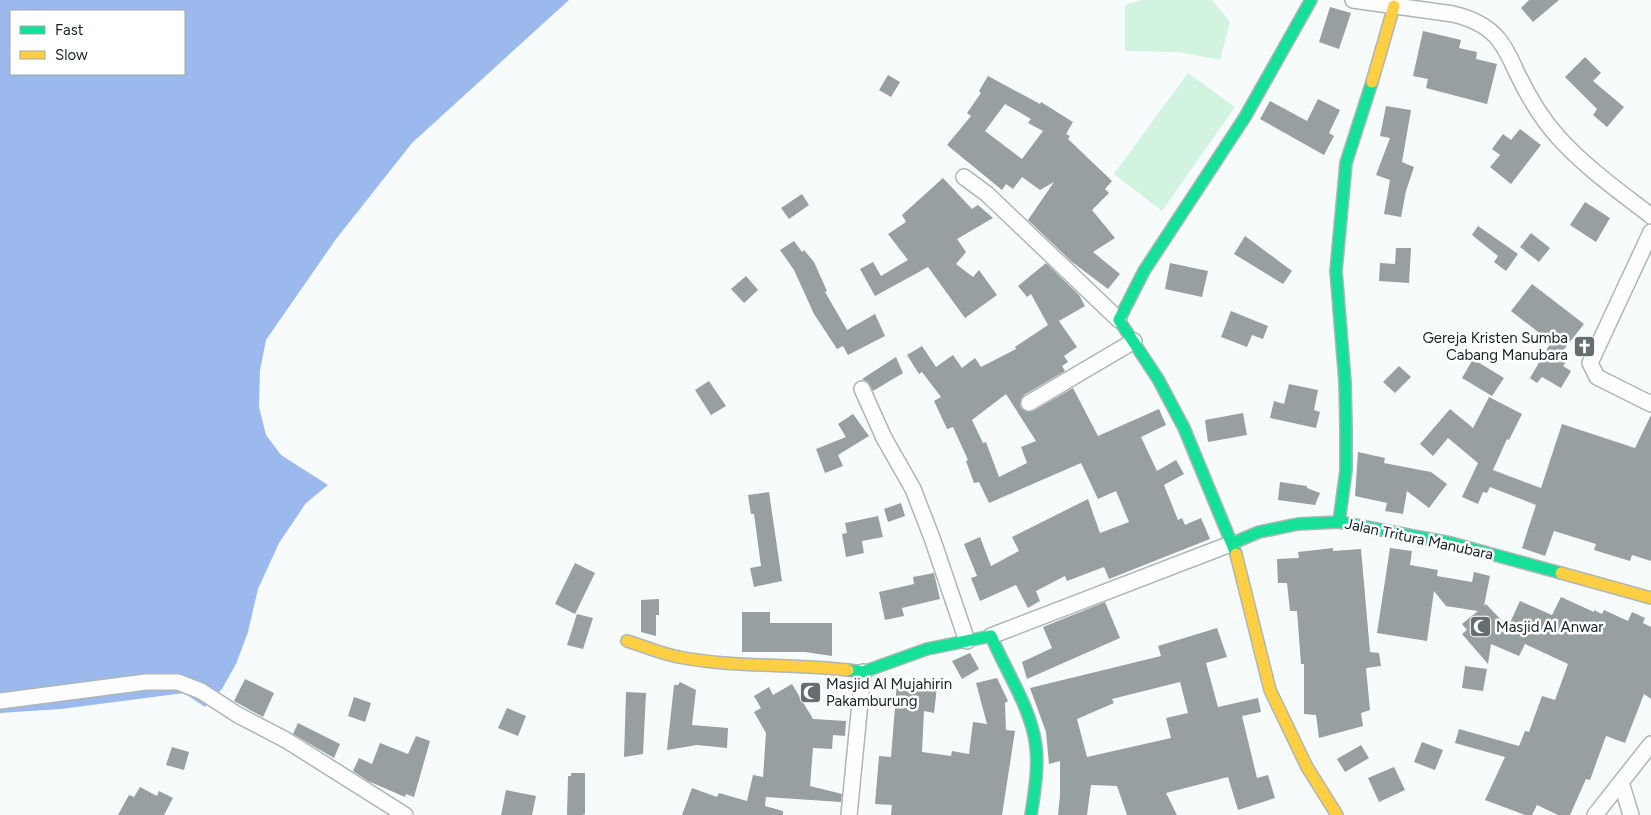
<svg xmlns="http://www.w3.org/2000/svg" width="1651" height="815" viewBox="0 0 1651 815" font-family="Figtree,sans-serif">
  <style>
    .green { fill: #d2f3e0 }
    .water { fill: #9bb9ec; fill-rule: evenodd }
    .building { fill: #989fa1; fill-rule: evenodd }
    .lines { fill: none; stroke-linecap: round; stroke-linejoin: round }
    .street-casing { stroke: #aeb6b7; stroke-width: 18 }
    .fast-casing { stroke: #aeb6b7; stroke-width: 14 }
    .slow-casing { stroke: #aeb6b7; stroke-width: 14 }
    .street { stroke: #fefefe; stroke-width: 15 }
    .fast { stroke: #16e098; stroke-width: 11 }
    .slow { stroke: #ffcf43; stroke-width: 11 }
    .labels { text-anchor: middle; stroke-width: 5; stroke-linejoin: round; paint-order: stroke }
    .poi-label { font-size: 15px; fill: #162325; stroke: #fff; text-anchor: start }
    .street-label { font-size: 15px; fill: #162325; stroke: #fff }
  </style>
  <rect width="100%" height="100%" fill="#f7fbfb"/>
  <path class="green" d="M1142,0H1212L1230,22L1220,60L1179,52L1125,51V5Z
    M1188,73L1235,107L1162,211L1114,174Z"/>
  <path class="water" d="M0,0H569L412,143L336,239L266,340L260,370L259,407L266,435L281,455L328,485L306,503L279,543L258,589L248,632L236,664L222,689L205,707L184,693L61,709L0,713ZM11,11H184V74H11Z"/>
  <path class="building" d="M1529,0H1559L1533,22L1521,8Z
    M1330,7L1351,13L1339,49L1319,42Z
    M1423,31L1461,40L1459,48L1477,52L1476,59L1497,64L1487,104L1426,88L1428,79L1413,76Z
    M1585,57L1601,73L1593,81L1624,107L1607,127L1593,115L1597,109L1565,77Z
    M888,75L900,82L891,97L879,90Z
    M988,76L1040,104L1041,102L1073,122L1066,134L1070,136L1068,139L1112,181L1105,189L1109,193L1092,210L1115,238L1093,252L1120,274L1108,289L1072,262L1028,220L1054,182L1040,190L1022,177L1013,189L1006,184L1002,190L947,145L971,116L967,113L981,93L979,91ZM1005,104L1031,119L1028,123L1043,131L1022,159L985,131Z
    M1318,99L1340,110L1329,133L1334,136L1324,155L1260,119L1270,101L1307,121Z
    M1386,106L1411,110L1402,162L1414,167L1406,191L1401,217L1384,214L1390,180L1376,175L1390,138L1380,136Z
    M1520,129L1541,145L1511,184L1490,167L1500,155L1492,149L1503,134L1511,140Z
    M943,178L972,209L978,205L993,218L957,239L966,252L956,264L973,277L979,270L997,295L965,318L928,267L875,296L860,269L873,262L881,276L908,260L888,234L906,222L902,215Z
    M802,194L809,205L789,219L781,208Z
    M1585,202L1610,218L1596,242L1570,225Z
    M1478,226L1518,254L1506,271L1494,262L1498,256L1472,235Z
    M1531,233L1550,248L1539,262L1520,247Z
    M1245,236L1292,271L1283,284L1234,254Z
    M794,241L802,252L804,250L814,262L827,291L825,292L847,330L875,314L885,336L848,355L843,346L837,349L814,314L794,270L780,250Z
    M1396,248H1411L1409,283L1379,281L1380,263L1395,264Z
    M1046,263L1079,295L1085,306L1059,321L1077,347L1064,356L1068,362L1062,366L1065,371L1024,395L1020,403L1021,408L1025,411H1033L1073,388L1098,436L1159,409L1166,425L1141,437L1157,471L1176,460L1184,474L1164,485L1178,520L1182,518L1185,525L1201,518L1210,539L1109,579L1104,567L1067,581L1065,576L1036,591L1040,601L1028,608L1016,585L980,601L971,578L977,576L964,544L980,537L991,566L1019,551L1012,537L1088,499L1100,533L1129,522L1116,491L1098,499L1081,463L989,503L979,482L974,483L966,461L968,460L953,427L947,429L934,401L941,397L922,372L919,374L907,355L922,346L936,367L953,355L962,368L975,358L981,367L1016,349L1015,347L1048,325L1031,294L1027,297L1018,286ZM1006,394L1036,441L1021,447L1027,463L999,477L986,442L983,443L972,420Z
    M1170,263L1208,271L1202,297L1165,289Z
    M746,276L758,290L744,303L731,289Z
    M1532,284L1584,324L1558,357L1566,362L1563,366L1571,371L1561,388L1542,377L1537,383L1530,378L1551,342L1511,311Z
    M1231,311L1268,326L1263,339L1252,335L1247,347L1221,337Z
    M896,357L903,373L873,391L868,382L862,379Z
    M1473,359L1504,378L1492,396L1462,378Z
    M1399,366L1411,377L1395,393L1383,382Z
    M709,381L726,406L711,415L695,390Z
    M1289,384L1318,390L1314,410L1320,412L1316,428L1270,418L1274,401L1284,404Z
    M1489,397L1522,414L1509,440L1507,439L1493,470L1541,488L1562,424L1635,448L1651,415V561L1632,555L1630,561L1594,550L1596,544L1554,531L1545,556L1522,548L1536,505L1490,487L1487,493L1483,492L1478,504L1462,497L1478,463L1448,438L1433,456L1420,444L1450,409L1473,428Z
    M1243,413L1247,435L1208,442L1205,420Z
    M853,414L869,436L838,455L843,466L825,473L816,449L846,437L838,424Z
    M1358,452L1385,458L1384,463L1431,472L1447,484L1429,508L1407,491L1403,514L1385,511L1387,503L1355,496Z
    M1280,482L1307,486V488L1320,493L1315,505L1278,500Z
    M769,492L782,581L754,587L750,568L761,566L754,514H751L748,495Z
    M901,503L905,516L888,522L884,509Z
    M878,516L883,537L862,541L864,553L846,557L842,534L847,533L845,523Z
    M1333,548V551L1361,549L1370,652L1379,653L1381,666L1366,668L1370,710L1361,713L1363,726L1319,738L1316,715L1304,714V664H1301L1297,611H1290L1287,583H1278L1277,559L1299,558L1298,552Z
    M1390,548L1412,551L1410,565L1438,570L1437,576L1472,582L1474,572L1490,576L1484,606L1486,604L1508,627L1520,601L1552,615L1561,597L1594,612V610L1602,614L1604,610L1628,621L1632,612L1645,618L1643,623L1651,627V699L1644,694L1625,743L1606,736L1590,780L1586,779L1570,815H1558L1537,805L1532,815H1525L1485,800L1505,757L1455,743L1459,729L1519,746L1525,731L1529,732L1542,696L1555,700L1568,664L1525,644L1519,656L1491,644L1488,664L1462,634L1467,630L1462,624L1478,611L1446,606L1434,591L1427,641L1377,633Z
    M575,563L595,573L575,614L555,604Z
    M934,573L940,599L902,608L904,616L885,620L879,592L914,584L913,577Z
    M659,599V615H656V636L641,632V600Z
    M1105,602L1120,638L1027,679L1022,662L1052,648L1043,627Z
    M742,612H770V623H832V656L805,652H742Z
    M577,614L593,618L583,649L567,645Z
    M1217,628L1227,657L1206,663L1218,707L1258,698L1261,712L1242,716L1257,778L1268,775L1275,798L1238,810L1228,777L1166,793L1177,815H1127L1117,786L1091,785L1087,815H1058L1060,795V761L1049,764L1046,732L1030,688L1161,656L1158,646ZM1180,682L1188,713L1166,718L1171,738L1087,757L1077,719L1114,703L1112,699Z
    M970,653L979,669L962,679L952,661Z
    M1465,666L1487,669L1483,691L1462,688Z
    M997,678L1008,701L1005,703L1006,730L1015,731L1002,815H891L892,805L875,804L879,756L891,757L897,682L937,687L934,713L924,711L922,752L951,756L952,751L969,754L973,722L987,724L976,683Z
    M245,679L274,693L263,717L234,701Z
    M680,682L696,690L692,725L728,728L727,748L697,745L667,750L674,685H678Z
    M792,684L813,719L846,721L845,736L833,735L832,749L813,748L810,786L842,794L841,802L766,797L765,806L783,811V815H682L692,788L717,797L719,793L747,801L753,775L763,777L766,733L754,712L761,708L754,696L769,687L773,695Z
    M626,692L646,693L643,754L624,757Z
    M354,697L371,703L365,722L348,716Z
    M507,708L526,716L518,736L498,728Z
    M298,723L340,744L334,758L293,734Z
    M416,736L430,741L414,797L406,794L405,797L368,781L353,771L359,758L372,764L380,743L408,754Z
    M1422,742L1443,750L1435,770L1414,762Z
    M1361,745L1369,758L1345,772L1337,759Z
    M172,747L189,752L184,770L166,765Z
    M1394,767L1405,790L1379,802L1368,778Z
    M571,773H585V814L582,815H567L568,776H571Z
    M140,787L157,796L159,791L173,798L164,815H118L129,795L134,797Z
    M506,790L536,796L532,815H501Z"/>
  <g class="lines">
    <defs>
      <path id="street" d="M1353,0L1453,14C1470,18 1488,26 1499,40C1507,50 1512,62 1517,73C1528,96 1541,118 1558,137C1585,167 1619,191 1651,216
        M964,177L987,194L1119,320
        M1651,232L1590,363L1597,377L1651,404
        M862,389L884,438L913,489L932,538L967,641
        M1029,403L1134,341
        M991,636L1233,543
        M0,701L146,682H178L201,691L238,715L286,740L405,815
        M1621,782L1631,815
        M849,815L863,672
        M1595,815L1651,744"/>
      <path id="fast" d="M1339,522L1346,470V429L1345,382L1336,271L1346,163L1372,82
        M1233,543L1259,532L1298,524L1339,522L1451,543L1561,573
        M1236,554L1184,428L1158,379L1119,320L1144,271L1245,117L1311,0
        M848,670L863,672L927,649L991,636C1005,669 1026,700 1034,735C1040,761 1035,789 1031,815"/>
      <path id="slow" d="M1372,82L1394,6
        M1236,554L1270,690L1307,767L1337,815
        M1561,573L1651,598
        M627,641C644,646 661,654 679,657C735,668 792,663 848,670"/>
    </defs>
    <use href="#street" class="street-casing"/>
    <use href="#fast" class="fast-casing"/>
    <use href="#slow" class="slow-casing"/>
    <use href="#street" class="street"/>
    <use href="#fast" class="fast"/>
    <use href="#slow" class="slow"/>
  </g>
  <defs>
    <symbol id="church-square" viewBox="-11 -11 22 22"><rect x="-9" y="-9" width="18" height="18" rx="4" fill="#656f70" stroke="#fff"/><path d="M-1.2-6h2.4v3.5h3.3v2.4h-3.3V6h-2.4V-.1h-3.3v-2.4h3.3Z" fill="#fff"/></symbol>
    <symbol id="mosque-square" viewBox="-11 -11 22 22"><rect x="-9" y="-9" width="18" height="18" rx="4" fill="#656f70" stroke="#fff"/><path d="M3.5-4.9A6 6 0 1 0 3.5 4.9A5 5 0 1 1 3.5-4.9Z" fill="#fff"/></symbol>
  </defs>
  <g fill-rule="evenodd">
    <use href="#church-square" x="1572" y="334" width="25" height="25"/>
    <use href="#mosque-square" x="1468" y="614" width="25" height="25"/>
    <use href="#mosque-square" x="798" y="680" width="25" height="25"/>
  </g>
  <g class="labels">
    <g class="poi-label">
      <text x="1568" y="343" text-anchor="end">Gereja Kristen Sumba<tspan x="1568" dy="17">Cabang Manubara</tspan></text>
      <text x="1496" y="632">Masjid Al Anwar</text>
      <text x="826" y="689">Masjid Al Mujahirin<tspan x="826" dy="17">Pakamburung</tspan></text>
    </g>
    <g class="street-label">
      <text transform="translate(1419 539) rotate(12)" y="5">Jalan Tritura Manubara</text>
    </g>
  </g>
  <rect x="10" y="10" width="175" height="65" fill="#ffffff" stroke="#a2a7a8"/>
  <rect x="20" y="26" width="25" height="8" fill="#16e098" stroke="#a2a7a8"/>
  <text x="55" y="35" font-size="15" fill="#162325">Fast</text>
  <rect x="20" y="51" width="25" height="8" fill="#ffcf43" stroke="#a2a7a8"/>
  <text x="55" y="60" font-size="15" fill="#162325">Slow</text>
</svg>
